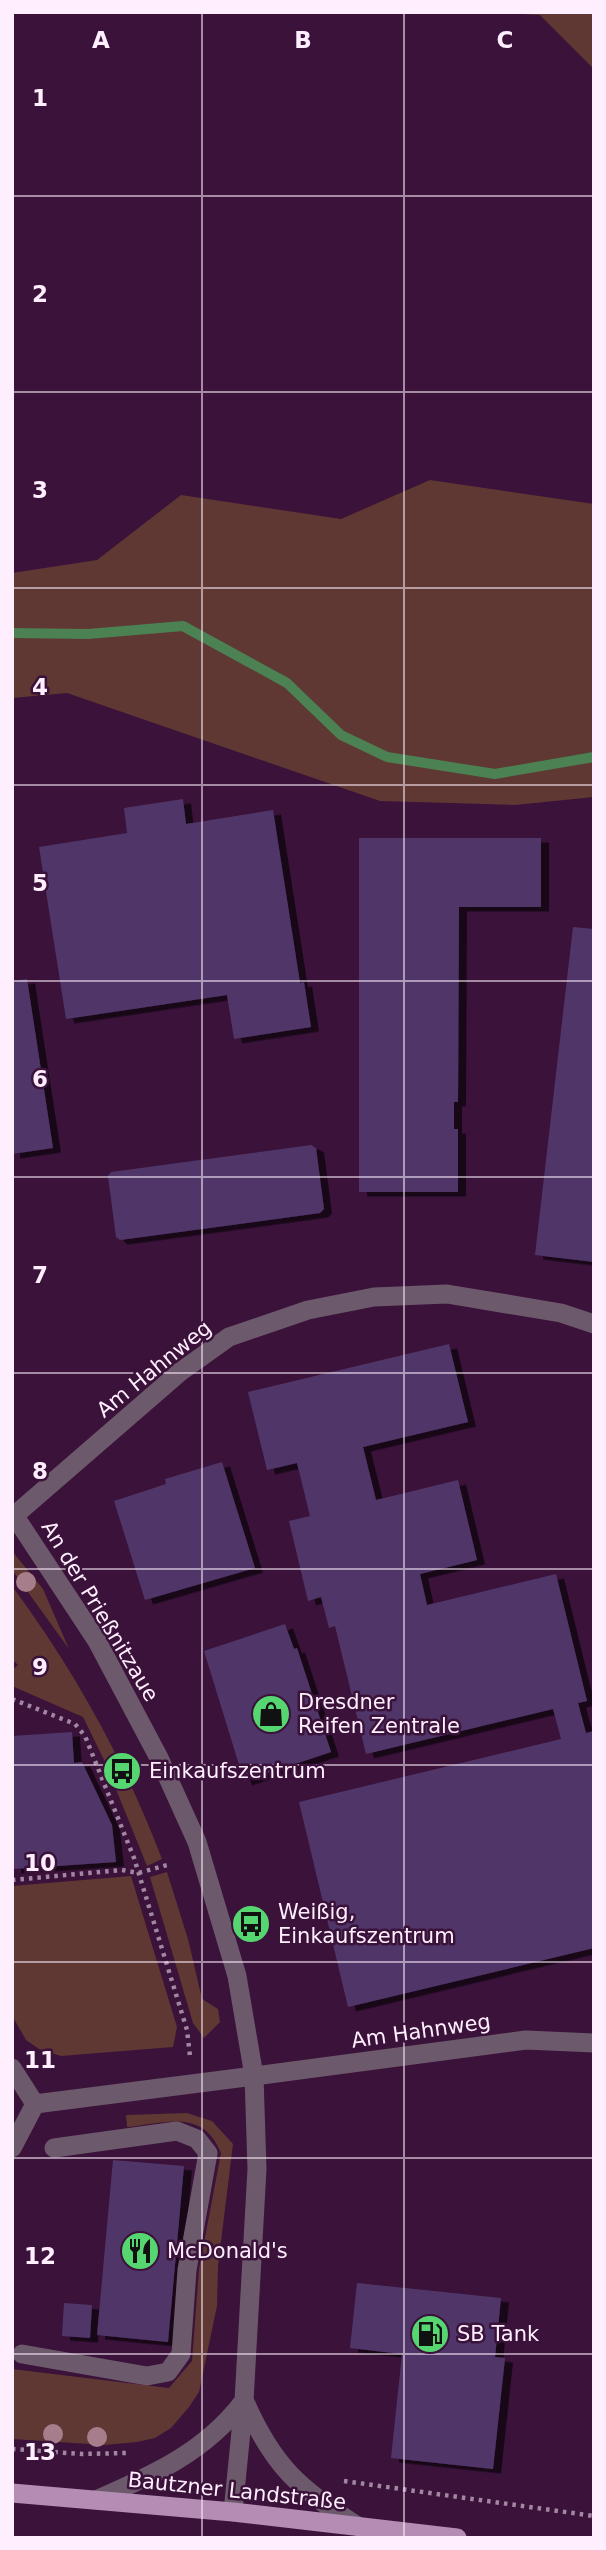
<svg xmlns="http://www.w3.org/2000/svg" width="606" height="2550" viewBox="0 0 606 2550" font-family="'DejaVu Sans',sans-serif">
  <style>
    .green { fill: #5f3833 }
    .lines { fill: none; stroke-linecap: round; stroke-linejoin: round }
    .stream { stroke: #4b8153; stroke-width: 10 }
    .building { fill: #503667; filter: url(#shadow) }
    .path { stroke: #a287a2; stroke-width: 4.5; stroke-dasharray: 3.5 5; stroke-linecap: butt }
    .service { stroke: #6d596c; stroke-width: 19 }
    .minor { stroke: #6d596c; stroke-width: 19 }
    .tertiary { stroke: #6d596c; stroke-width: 19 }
    .primary { stroke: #b58cb3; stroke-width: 19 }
    .tree { fill: #a67d8b }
    .grid { fill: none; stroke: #ffeffe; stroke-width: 2; stroke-opacity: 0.55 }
    .labels { text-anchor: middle; stroke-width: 5; stroke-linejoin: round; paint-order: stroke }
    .street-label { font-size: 21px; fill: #ffeffe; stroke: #3a123a }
    .poi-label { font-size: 21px; fill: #ffeffe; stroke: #3a123a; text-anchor: start }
    .grid-label { font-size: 23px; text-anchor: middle; font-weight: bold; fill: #ffeffe; stroke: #3a123a; stroke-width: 5; stroke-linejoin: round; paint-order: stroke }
  </style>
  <defs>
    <filter id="shadow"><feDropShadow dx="8" dy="4.5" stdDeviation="0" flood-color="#0009"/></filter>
  </defs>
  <rect width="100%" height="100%" fill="#3a123a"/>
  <path class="green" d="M481,12H594V69L540,15Z
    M430,480L594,504V797L515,805L380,801L67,693L12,698V573L97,560L181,495L341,519Z
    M12,1551L43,1589L69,1649L12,1570Z
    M12,1586C75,1671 124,1760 162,1859L147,1866L105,1762L83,1717L12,1686V1670L18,1665L12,1659Z
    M167,1872L188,1939L202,1999L218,2009L220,2022L204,2038L193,2023L150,1877Z
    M131,1876L177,2027L173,2047L61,2056L39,2049L26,2040L14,2019L12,2000V1886Z
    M187,2113L212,2121L233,2144L218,2266L217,2306L199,2392L189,2407L171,2428L155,2438L137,2442L104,2445L12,2439V2369L169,2388L192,2361L199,2269L221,2153C203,2108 166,2123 127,2127L126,2115Z"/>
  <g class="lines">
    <path class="stream" d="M12,633L88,634L183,626L287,683L341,735L387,757L495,774L594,757"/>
  </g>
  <path class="building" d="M183,799L186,824L273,810L300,983L304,982L311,1027L234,1039L227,995L66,1019L39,847L127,833L124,808Z
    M359,838H541V907H459L458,1102H454V1129H458V1192H359Z
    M573,927L594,929V1262L535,1255Z
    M27,979L53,1148L12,1154V981Z
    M311,1145L316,1148L324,1209L320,1213L120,1240L116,1237L108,1176L111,1172Z
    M449,1344L468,1422L363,1447L376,1500L458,1480L477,1560L420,1574L427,1605L556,1574L587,1701L578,1703L586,1733L594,1731V1948L348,2007L299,1802L561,1739L553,1709L366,1754L335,1626L329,1628L321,1597L308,1601L289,1521L310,1516L297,1463L267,1470L248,1392Z
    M222,1462L255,1568L145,1600L114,1501L166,1484L165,1479Z
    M285,1624L294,1649L297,1648L331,1752L244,1781L204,1651Z
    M72,1732L74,1763L82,1762L112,1825L116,1862L13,1869L12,1736Z
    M113,2160L184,2166L168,2342L97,2335Z
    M357,2283L501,2298L495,2357L505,2358L493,2469L391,2458L402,2354L350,2348Z
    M64,2303L92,2305L90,2338L62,2336Z"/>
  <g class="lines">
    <path class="path" d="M12,1699L75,1724L85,1736L134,1858L187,2030L190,2056
      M12,1880L122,1870L138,1873L171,1864
      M12,2449L82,2454L127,2453
      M344,2481L594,2516"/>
    <path class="service" d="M12,2068L35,2104
      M35,2104L254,2076
      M12,2148L35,2104
      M22,2354L147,2376L168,2372L181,2354L187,2270L208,2153L197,2139L177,2131L54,2148"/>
    <path class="minor" d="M15,1515L180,1372L229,1337L308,1310L374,1297L447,1294L561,1313L594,1324
      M254,2076L526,2040L594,2043"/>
    <path class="tertiary" d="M12,1512L97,1641L159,1758L197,1842L237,1976L254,2076L257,2169L244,2401L233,2512
      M245,2402C274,2468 299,2488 359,2527
      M96,2500C153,2475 205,2452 243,2402"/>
    <path class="primary" d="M12,2493L233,2512L457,2538"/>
  </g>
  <g class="tree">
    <circle cx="26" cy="1582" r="10"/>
    <circle cx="53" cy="2434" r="10"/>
    <circle cx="97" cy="2437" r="10"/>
  </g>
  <path class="grid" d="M202,12V2538M404,12V2538M12,196H594M12,392H594M12,588H594M12,785H594M12,981H594M12,1177H594M12,1373H594M12,1569H594M12,1765H594M12,1962H594M12,2158H594M12,2354H594"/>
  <defs>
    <symbol id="shop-disc" viewBox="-11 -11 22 22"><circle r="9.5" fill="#56d671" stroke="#3a123a"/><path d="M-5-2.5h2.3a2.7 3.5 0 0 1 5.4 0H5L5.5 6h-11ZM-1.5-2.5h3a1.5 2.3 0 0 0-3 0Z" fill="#111"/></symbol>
    <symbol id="bus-disc" viewBox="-11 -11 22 22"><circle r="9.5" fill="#56d671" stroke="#3a123a"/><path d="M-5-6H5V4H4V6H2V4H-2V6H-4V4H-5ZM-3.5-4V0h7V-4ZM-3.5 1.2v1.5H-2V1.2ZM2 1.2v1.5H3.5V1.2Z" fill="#111"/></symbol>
    <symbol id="restaurant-disc" viewBox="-11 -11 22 22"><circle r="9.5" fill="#56d671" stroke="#3a123a"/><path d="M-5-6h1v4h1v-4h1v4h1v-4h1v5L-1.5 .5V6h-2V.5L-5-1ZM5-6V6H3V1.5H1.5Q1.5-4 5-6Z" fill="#111"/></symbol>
    <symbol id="fuel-disc" viewBox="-11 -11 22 22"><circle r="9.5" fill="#56d671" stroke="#3a123a"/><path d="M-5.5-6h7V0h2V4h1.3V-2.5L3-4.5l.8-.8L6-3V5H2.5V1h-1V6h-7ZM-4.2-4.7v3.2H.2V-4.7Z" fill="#111"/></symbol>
  </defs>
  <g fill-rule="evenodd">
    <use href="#shop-disc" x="249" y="1692" width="44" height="44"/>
    <use href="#bus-disc" x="100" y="1749" width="44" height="44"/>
    <use href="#bus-disc" x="229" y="1902" width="44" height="44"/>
    <use href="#restaurant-disc" x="118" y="2229" width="44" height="44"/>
    <use href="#fuel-disc" x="408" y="2312" width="44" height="44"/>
  </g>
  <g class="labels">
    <g class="street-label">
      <text transform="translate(154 1369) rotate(-39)" y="7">Am Hahnweg</text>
      <text transform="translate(100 1611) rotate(59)" y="7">An der Prießnitzaue</text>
      <text transform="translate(421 2031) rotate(-8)" y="7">Am Hahnweg</text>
      <text transform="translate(237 2491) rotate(6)" y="7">Bautzner Landstraße</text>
    </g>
    <g class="poi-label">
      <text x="298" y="1709">Dresdner<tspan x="298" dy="24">Reifen Zentrale</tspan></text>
      <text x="149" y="1778">Einkaufszentrum</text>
      <text x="278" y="1919">Weißig,<tspan x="278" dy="24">Einkaufszentrum</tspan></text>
      <text x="167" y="2258">McDonald's</text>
      <text x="457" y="2341">SB Tank</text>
    </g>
  </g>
  <g class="grid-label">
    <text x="101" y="48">A</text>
    <text x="303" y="48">B</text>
    <text x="505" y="48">C</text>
    <text x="40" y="106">1</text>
    <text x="40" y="302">2</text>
    <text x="40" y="498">3</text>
    <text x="40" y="695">4</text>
    <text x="40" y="891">5</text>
    <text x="40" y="1087">6</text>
    <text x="40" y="1283">7</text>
    <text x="40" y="1479">8</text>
    <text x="40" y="1675">9</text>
    <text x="40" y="1871">10</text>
    <text x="40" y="2068">11</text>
    <text x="40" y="2264">12</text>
    <text x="40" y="2460">13</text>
  </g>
  <rect width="606" height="2550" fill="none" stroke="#ffeffe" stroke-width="28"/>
</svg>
